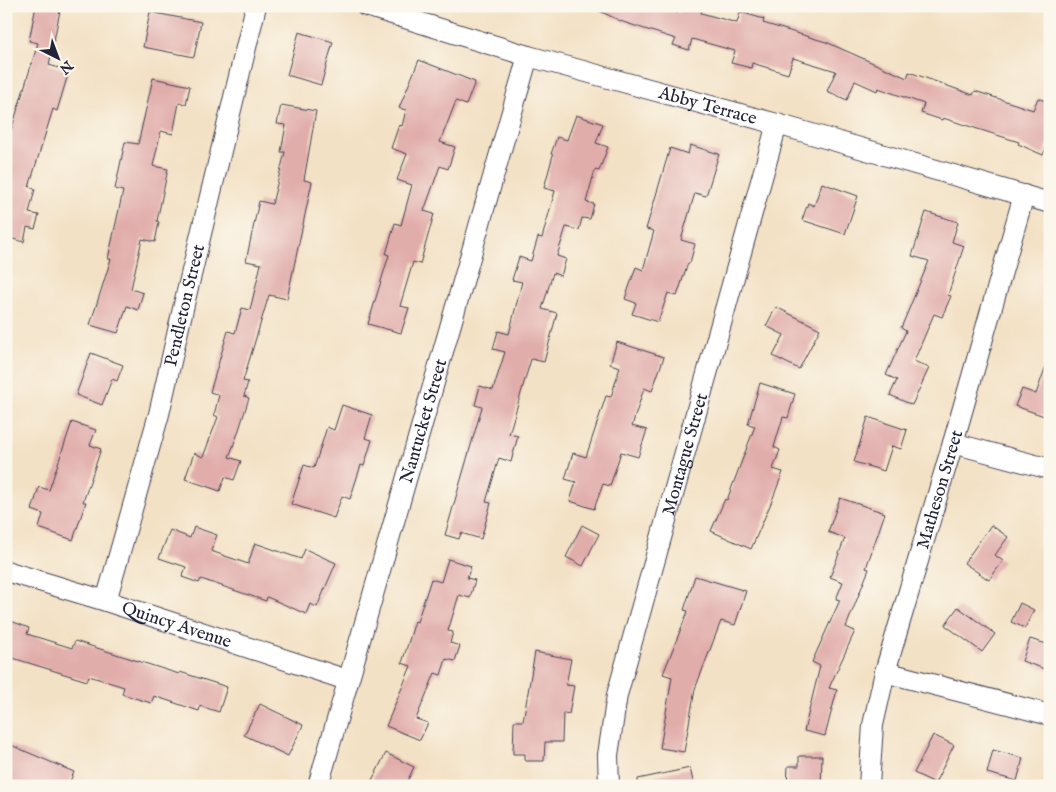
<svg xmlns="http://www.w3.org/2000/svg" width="1056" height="792" viewBox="0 0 1056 792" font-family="'IM FELL English',serif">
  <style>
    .building { fill: #e1adab }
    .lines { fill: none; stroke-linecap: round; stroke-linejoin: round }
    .minor-casing { stroke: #413f50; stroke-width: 22 }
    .minor { stroke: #fff; stroke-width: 20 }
    .labels { text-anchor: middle; stroke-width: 4; stroke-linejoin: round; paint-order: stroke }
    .street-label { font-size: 18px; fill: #22223b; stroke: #fbf7ec }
  </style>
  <rect width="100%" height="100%" fill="#fbf7ec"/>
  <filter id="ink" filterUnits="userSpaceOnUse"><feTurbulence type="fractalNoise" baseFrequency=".02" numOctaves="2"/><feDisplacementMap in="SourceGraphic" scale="10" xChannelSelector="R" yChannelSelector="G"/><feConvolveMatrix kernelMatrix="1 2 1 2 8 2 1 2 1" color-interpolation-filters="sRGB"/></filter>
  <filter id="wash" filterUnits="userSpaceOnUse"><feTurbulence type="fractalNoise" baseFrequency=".0096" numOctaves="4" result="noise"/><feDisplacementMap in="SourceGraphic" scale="20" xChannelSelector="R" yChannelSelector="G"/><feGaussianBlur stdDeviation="1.12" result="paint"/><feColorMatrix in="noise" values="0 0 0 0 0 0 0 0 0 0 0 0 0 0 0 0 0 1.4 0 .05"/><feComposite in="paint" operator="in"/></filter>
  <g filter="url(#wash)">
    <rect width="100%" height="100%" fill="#f3e1c5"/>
    <g id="blocks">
      <path class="building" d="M36,6H61L49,65L69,71L57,111L53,109L29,187L35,189L29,213L39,215L35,229L27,227L24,242L6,237V147L38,43L29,41Z
        M589,6H658L678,13L680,6H692L702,10L701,13L737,23L740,12L764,19L763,23L826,42L907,78L909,72L973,95L975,91L1033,110L1038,98L1050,103V139L1043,155L1018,144L1019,142L943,118L942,120L921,113L924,104L878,88L877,91L855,81L847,100L827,91L836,71L793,58L788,74L752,63L751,68L731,63L735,51L692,39L689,50L673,45L676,39L623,22Z
        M150,12L201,22L194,57L143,47Z
        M299,32L333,42L321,85L287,75Z
        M419,60L475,82L466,105L456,101L440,142L455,147L448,169L440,166L424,211L434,214L420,264L413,262L400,306L409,308L401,333L368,324L389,255L386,254L395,223L401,225L412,185L397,180L407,154L391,148L399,125L402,126L406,110L399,108Z
        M153,78L190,86L186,104L179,103L173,134L161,131L153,166L168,169L157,221L159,222L155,242L142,239L131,289L143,293L138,310L127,306L118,333L90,325L111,259H108L123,191L115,189L125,142L138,144Z
        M281,105L316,111L304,180L312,182L287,299L269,295L243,381L248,382L244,396L249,398L238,433L229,457L241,461L234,480L225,477L220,491L185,479L194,453L203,457L218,417L214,415L219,395L210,392L228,331L235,333L242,308L250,310L261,264L246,261L259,201L272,204L285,152H281L286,125L277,124Z
        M576,115L603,124L596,143L608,147L599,171L595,170L586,202L594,204L590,219L582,218L579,230L566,227L557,256L566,259L561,276L553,273L542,309L557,313L544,362L531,359L509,434L518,436L511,462L499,458L486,502L491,503L481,539L461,533L459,539L445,535L482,407L475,405L480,386L493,390L505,352L493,349L498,331L509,334L522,282L512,280L519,257L531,261L538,237L542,238L555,191L544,188L553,155L551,154L557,137L567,140Z
        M690,145L719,154L706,196L695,193L681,240L695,244L690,263H688L677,296L668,293L658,322L632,314L636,303L625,299L636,267L643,270L654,231L646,229L670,148L688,154Z
        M822,183L858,196L845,234L802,220L808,203L814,206Z
        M926,212L958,222L952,242L964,246L948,295L951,296L942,317L934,314L914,361L929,368L912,405L890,395L897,380L886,375L906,331L901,328L929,261L912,256Z
        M776,307L820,329L799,369L773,356L784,335L766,326Z
        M617,342L664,357L652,391L644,388L632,426L647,430L638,457L621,452L610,486L603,484L594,509L570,501L576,482L565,479L573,453L586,457L606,396L611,397L620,367L610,364Z
        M91,353L123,365L117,381L112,379L102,405L76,395Z
        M1048,360L1050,361V418L1015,406L1022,389L1036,394Z
        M760,383L795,394L788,418L783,417L774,447L780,450L773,469L783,472L771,503L751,549L711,531L725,499L727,500L755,426L748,424Z
        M342,405L372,415L365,438L372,440L364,466L361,465L350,499L342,496L334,518L291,504L304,465L314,468L327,427L334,430Z
        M868,417L907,430L901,449L892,446L884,471L854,462Z
        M72,422L96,430L90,445L101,449L83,502H86L73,540L39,528L43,514L32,510L39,487L49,490Z
        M840,498L885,513L866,568L869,569L846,627L855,631L829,688L837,690L825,736L804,731L820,666L812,662L840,600L836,599L843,582L830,577L845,538L828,532Z
        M582,525L599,534L583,566L566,557Z
        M991,525L1008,537L995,555L1003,561L989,580L964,563Z
        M194,527L217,535L211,551L248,564L255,543L301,559L305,549L336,563L317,607L310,604L306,614L267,597L266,601L201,579L199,583L182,577L186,567L159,558L170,530L190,538Z
        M448,559L471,566L467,578L475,580L470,598L459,595L448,631L453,632L450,643L460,646L455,661L446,659L441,675L435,673L416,719L428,723L420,740L386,726L411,666L402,663L415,621L417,622L431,579L441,582Z
        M695,576L746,591L735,625L721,621L695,689L684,752L660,748L672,677L663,674L688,611L684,610Z
        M1020,603L1034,610L1025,628L1011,622Z
        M958,607L995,634L982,652L945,625Z
        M6,619L29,628L27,634L72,648L75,641L179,674L180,672L227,687L219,712L200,706L199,711L154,696L151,703L122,694L124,687L89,676L87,681L6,656Z
        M1030,639L1050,645V671L1022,661Z
        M535,652L571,659L566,685L574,686L569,714L563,713L562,742H545L544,761H525V754H513L514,721H523Z
        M260,704L303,725L288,756L244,735Z
        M933,735L954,745L935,783L914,773Z
        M6,743L74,772L68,786H24L6,778Z
        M993,750L1023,758L1017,781L987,773Z
        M386,753L414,767L405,786H369Z
        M799,756H822L821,786H787L788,766H799Z
        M690,768L694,786H638V779Z"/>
    </g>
  </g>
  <g filter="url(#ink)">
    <use href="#blocks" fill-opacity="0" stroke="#413f50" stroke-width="1"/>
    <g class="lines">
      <defs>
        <g id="minor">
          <path id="s1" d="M366,6L528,56L777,124L1050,203"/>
          <path d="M953,443L1050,469"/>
          <path id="s2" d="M6,571L106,601L347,680"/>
          <path id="s3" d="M106,601L159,414L185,300L256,6"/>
          <path d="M885,672L1050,715"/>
          <path id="s4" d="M318,786L528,56"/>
          <path id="s5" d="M609,786L608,755L617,695L777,124"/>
          <path id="s6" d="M869,786L873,725L885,672L953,443L1024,195"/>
        </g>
      </defs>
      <use href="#minor" class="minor-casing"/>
      <use href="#minor" class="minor"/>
    </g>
  </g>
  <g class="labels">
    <g class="street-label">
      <text dy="6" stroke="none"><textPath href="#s1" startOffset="356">Abby Terrace</textPath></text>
      <text dy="6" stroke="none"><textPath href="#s3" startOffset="306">Pendleton Street</textPath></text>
      <text dy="6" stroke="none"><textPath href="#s4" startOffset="380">Nantucket Street</textPath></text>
      <text dy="6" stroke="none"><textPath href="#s5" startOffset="342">Montague Street</textPath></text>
      <text dy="6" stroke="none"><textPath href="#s6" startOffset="306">Matheson Street</textPath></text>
      <text dy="6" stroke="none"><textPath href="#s2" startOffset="179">Quincy Avenue</textPath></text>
    </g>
  </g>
  <rect width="1056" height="792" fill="none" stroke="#fbf7ec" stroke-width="25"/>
  <g transform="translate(58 58) rotate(138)" stroke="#fbf7ec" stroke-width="4" paint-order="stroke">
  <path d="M0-4L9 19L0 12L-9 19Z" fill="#22223b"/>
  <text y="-8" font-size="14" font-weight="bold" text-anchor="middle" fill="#22223b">N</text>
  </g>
</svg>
